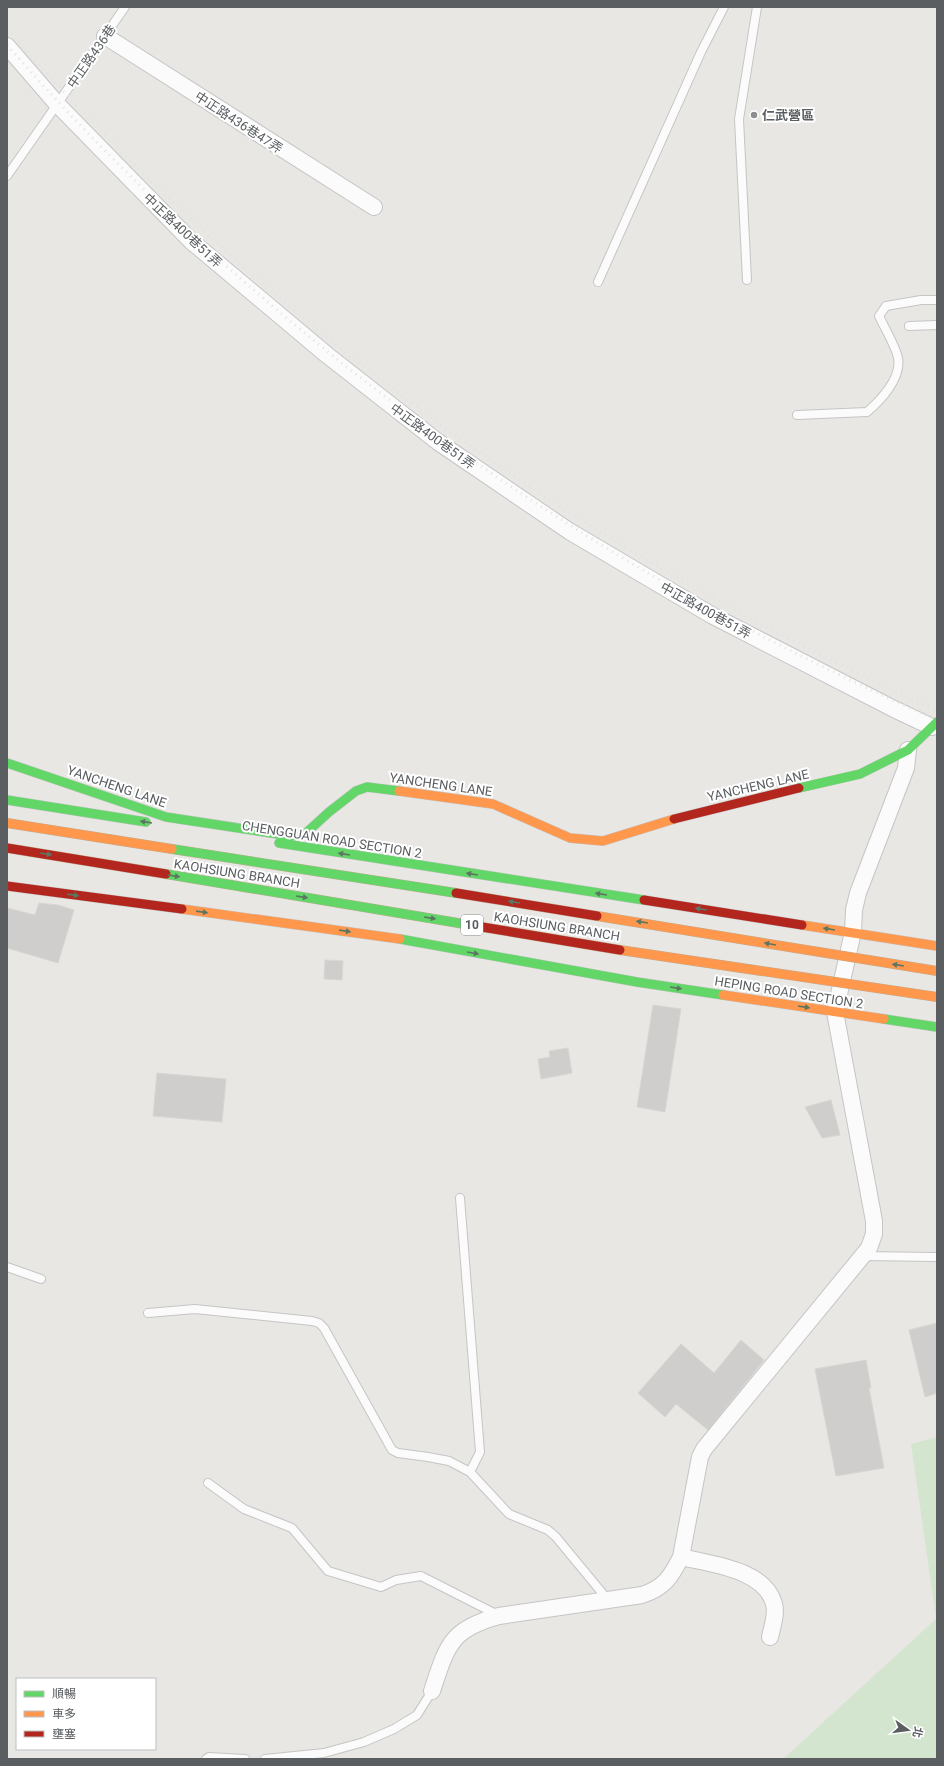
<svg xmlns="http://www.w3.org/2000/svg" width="944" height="1766" viewBox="0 0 944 1766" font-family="Roboto,'Noto Sans TC',sans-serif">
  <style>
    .green { fill: #d4e5cf }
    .building { fill: #d0cecd; stroke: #d8d6d3 }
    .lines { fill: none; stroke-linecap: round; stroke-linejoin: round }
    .lane-casing { stroke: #c5c5c5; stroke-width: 10 }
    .street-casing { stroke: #c5c5c5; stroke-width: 18 }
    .fast-casing { stroke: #c4c5c5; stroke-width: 10 }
    .slow-casing { stroke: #c4c5c5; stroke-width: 10 }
    .jam-casing { stroke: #c4c5c5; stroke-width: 10 }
    .lane { stroke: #fcfbfb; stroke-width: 8 }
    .street { stroke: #fcfbfb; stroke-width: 16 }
    .fast { stroke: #63d668; stroke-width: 9 }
    .slow { stroke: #ff974d; stroke-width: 9 }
    .jam { stroke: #b3261e; stroke-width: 9 }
    .rail { stroke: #e0e1e1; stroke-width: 3; stroke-dasharray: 1 5; stroke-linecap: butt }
    .fast-bridge-casing { stroke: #bfad93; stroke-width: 10; stroke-linecap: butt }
    .slow-bridge-casing { stroke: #bfad93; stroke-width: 10; stroke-linecap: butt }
    .jam-bridge-casing { stroke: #bfad93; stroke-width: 10; stroke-linecap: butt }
    .fast-bridge { stroke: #63d668; stroke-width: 9 }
    .slow-bridge { stroke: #ff974d; stroke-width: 9 }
    .jam-bridge { stroke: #b3261e; stroke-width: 9 }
    .oneway { fill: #5c7662 }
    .poi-dot { fill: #8c8e8f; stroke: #fff; stroke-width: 1.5 }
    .labels { text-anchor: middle; stroke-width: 4; stroke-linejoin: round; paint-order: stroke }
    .shield { fill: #fff; stroke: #8c8e90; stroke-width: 1 }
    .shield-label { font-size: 12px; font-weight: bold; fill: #5a5e61 }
    .street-label { font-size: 13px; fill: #5a5e61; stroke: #fff }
    .poi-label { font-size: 13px; font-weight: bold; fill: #5a5e61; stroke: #fff; text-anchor: start }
  </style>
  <rect width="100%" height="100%" fill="#e9e7e4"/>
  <path class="green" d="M937,1437V1759H783L936,1619L911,1444Z"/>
  <path class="building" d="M39,903L58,905L74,910L58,963L7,948V908L35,915Z
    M325,960L343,961L342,980L324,979Z
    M653,1005L681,1009L665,1112L637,1107Z
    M568,1048L572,1073L541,1079L538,1059L550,1057L549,1051Z
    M157,1073L226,1079L222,1122L153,1116Z
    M831,1100L840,1135L822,1138L805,1107Z
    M937,1323V1393L925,1397L909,1330Z
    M741,1340L764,1360L708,1430L676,1404L665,1417L638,1393L681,1344L714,1373Z
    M866,1360L871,1388H869L884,1468L836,1476L815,1369Z"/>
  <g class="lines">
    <defs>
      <path id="lane" d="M7,176L125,7
        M747,280L739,119L757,7
        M598,282L701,52L724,7
        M909,326L937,325
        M797,415L867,412C880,401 902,378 898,358C896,347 884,327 879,316L886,306L921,300H937
        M460,1198L480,1452L470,1472
        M862,1256L937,1257
        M7,1267L41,1279
        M148,1313L195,1309L312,1321L319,1323L324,1328L392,1450L398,1453L428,1457L449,1461L470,1472L509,1514L548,1530L556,1537L608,1600
        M208,1483L244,1509L292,1528L328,1571L381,1587L396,1580L421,1576L498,1615
        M206,1759L209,1757L245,1759
        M265,1759L324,1753L364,1742L394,1729L417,1715L432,1691"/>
      <path id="street" d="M105,36L374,207
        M7,46L57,104L191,241L327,355L438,442L569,531L713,616L894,709L932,727
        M681,1557C710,1564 765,1569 774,1604C777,1613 772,1628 770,1637
        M432,1691C447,1646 450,1629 499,1616L642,1595C664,1588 671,1577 681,1557L700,1457L704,1449L869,1248L874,1234V1221L835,1012L853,932L854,910L858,893L906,768L908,750"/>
      <path id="fast" d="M7,763L166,817L291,836L306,833L329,812L356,791L367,787L399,791
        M799,788L860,774L908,750L937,722
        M7,800L146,822
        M279,843L644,900
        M400,939L637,982L723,995
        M884,1019L937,1027"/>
      <path id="slow" d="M399,791L493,804L570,838L603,841L674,819
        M182,909L400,939
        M802,925L937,946
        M723,995L884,1019"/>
      <path id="jam" d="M674,819L799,788
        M7,886L182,909
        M644,900L802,925"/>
    </defs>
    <use href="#lane" class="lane-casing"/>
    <use href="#street" class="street-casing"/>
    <use href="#fast" class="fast-casing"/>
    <use href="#slow" class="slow-casing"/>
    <use href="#jam" class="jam-casing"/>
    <use href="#lane" class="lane"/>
    <use href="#street" class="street"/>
    <use href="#fast" class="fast"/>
    <use href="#slow" class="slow"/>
    <use href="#jam" class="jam"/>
    <path class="rail" d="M7,29C266,325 579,550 937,710
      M7,45C195,260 424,444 672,587C758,636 847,680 937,720"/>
    <defs>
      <path id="fast-bridge" d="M172,849L456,893
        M166,874L482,927"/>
      <path id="slow-bridge" d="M7,823L172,849
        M597,916L937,971
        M620,950L937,997"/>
      <path id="jam-bridge" d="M7,848L166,874
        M456,893L597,916
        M482,927L620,950"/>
    </defs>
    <use href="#fast-bridge" class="fast-bridge-casing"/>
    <use href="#slow-bridge" class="slow-bridge-casing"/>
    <use href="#jam-bridge" class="jam-bridge-casing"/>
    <use href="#fast-bridge" class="fast-bridge"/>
    <use href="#slow-bridge" class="slow-bridge"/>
    <use href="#jam-bridge" class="jam-bridge"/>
  </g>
  <defs><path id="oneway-solid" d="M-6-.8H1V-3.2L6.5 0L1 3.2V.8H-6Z"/></defs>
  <g class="oneway">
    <use href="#oneway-solid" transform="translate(146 822) rotate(-171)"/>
    <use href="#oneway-solid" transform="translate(46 854) rotate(9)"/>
    <use href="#oneway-solid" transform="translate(344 854) rotate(-171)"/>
    <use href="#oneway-solid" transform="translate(472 874) rotate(-171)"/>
    <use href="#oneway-solid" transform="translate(174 876) rotate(9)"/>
    <use href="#oneway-solid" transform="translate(601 894) rotate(-171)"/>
    <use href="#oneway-solid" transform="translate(73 895) rotate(8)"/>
    <use href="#oneway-solid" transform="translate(302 897) rotate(9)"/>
    <use href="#oneway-solid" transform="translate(514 902) rotate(-171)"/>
    <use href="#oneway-solid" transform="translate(701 909) rotate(-171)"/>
    <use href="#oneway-solid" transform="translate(202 912) rotate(8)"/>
    <use href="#oneway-solid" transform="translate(430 918) rotate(9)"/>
    <use href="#oneway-solid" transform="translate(642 922) rotate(-171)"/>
    <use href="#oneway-solid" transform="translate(829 929) rotate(-171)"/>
    <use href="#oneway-solid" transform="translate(345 931) rotate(8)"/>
    <use href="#oneway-solid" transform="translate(770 944) rotate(-170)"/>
    <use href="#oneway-solid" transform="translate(473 953) rotate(10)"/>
    <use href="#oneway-solid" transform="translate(898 965) rotate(-171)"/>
    <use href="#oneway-solid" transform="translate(676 988) rotate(9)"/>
    <use href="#oneway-solid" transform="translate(804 1007) rotate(9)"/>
  </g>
  <circle class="poi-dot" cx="754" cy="115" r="4"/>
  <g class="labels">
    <rect class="shield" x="461" y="915" width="22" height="20" rx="3"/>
    <g class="shield-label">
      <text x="472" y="929">10</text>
    </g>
    <g class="street-label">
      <text transform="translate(91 56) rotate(-55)" y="5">中正路436巷</text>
      <text transform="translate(239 122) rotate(33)" y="5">中正路436巷47弄</text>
      <text transform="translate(183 230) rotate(43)" y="5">中正路400巷51弄</text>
      <text transform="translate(433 436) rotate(36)" y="5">中正路400巷51弄</text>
      <text transform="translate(706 610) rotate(29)" y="5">中正路400巷51弄</text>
      <text transform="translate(441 784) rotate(8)" y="5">YANCHENG LANE</text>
      <text transform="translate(758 785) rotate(-13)" y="5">YANCHENG LANE</text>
      <text transform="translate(117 786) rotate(19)" y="5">YANCHENG LANE</text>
      <text transform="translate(332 839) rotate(9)" y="5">CHENGGUAN ROAD SECTION 2</text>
      <text transform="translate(237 873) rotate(9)" y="5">KAOHSIUNG BRANCH</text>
      <text transform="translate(557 926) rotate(9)" y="5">KAOHSIUNG BRANCH</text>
      <text transform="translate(789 992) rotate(9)" y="5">HEPING ROAD SECTION 2</text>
    </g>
    <g class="poi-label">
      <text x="762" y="120">仁武營區</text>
    </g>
  </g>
  <rect width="944" height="1766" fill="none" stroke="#5a5e61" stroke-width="16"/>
  <rect x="16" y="1678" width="140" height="72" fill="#ffffff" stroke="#bdbfc0"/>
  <rect x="24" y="1691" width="20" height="6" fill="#63d668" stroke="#bdbfc0"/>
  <text x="52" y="1698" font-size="12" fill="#5a5e61">順暢</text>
  <rect x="24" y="1711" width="20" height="6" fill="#ff974d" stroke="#bdbfc0"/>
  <text x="52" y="1718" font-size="12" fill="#5a5e61">車多</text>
  <rect x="24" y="1731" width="20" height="6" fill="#b3261e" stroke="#bdbfc0"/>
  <text x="52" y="1738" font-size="12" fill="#5a5e61">壅塞</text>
  <g transform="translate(908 1730) rotate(104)" stroke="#ffffff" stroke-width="3" paint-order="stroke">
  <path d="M0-3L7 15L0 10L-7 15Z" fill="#5a5e61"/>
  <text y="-6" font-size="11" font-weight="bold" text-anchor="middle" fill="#5a5e61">北</text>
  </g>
</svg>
